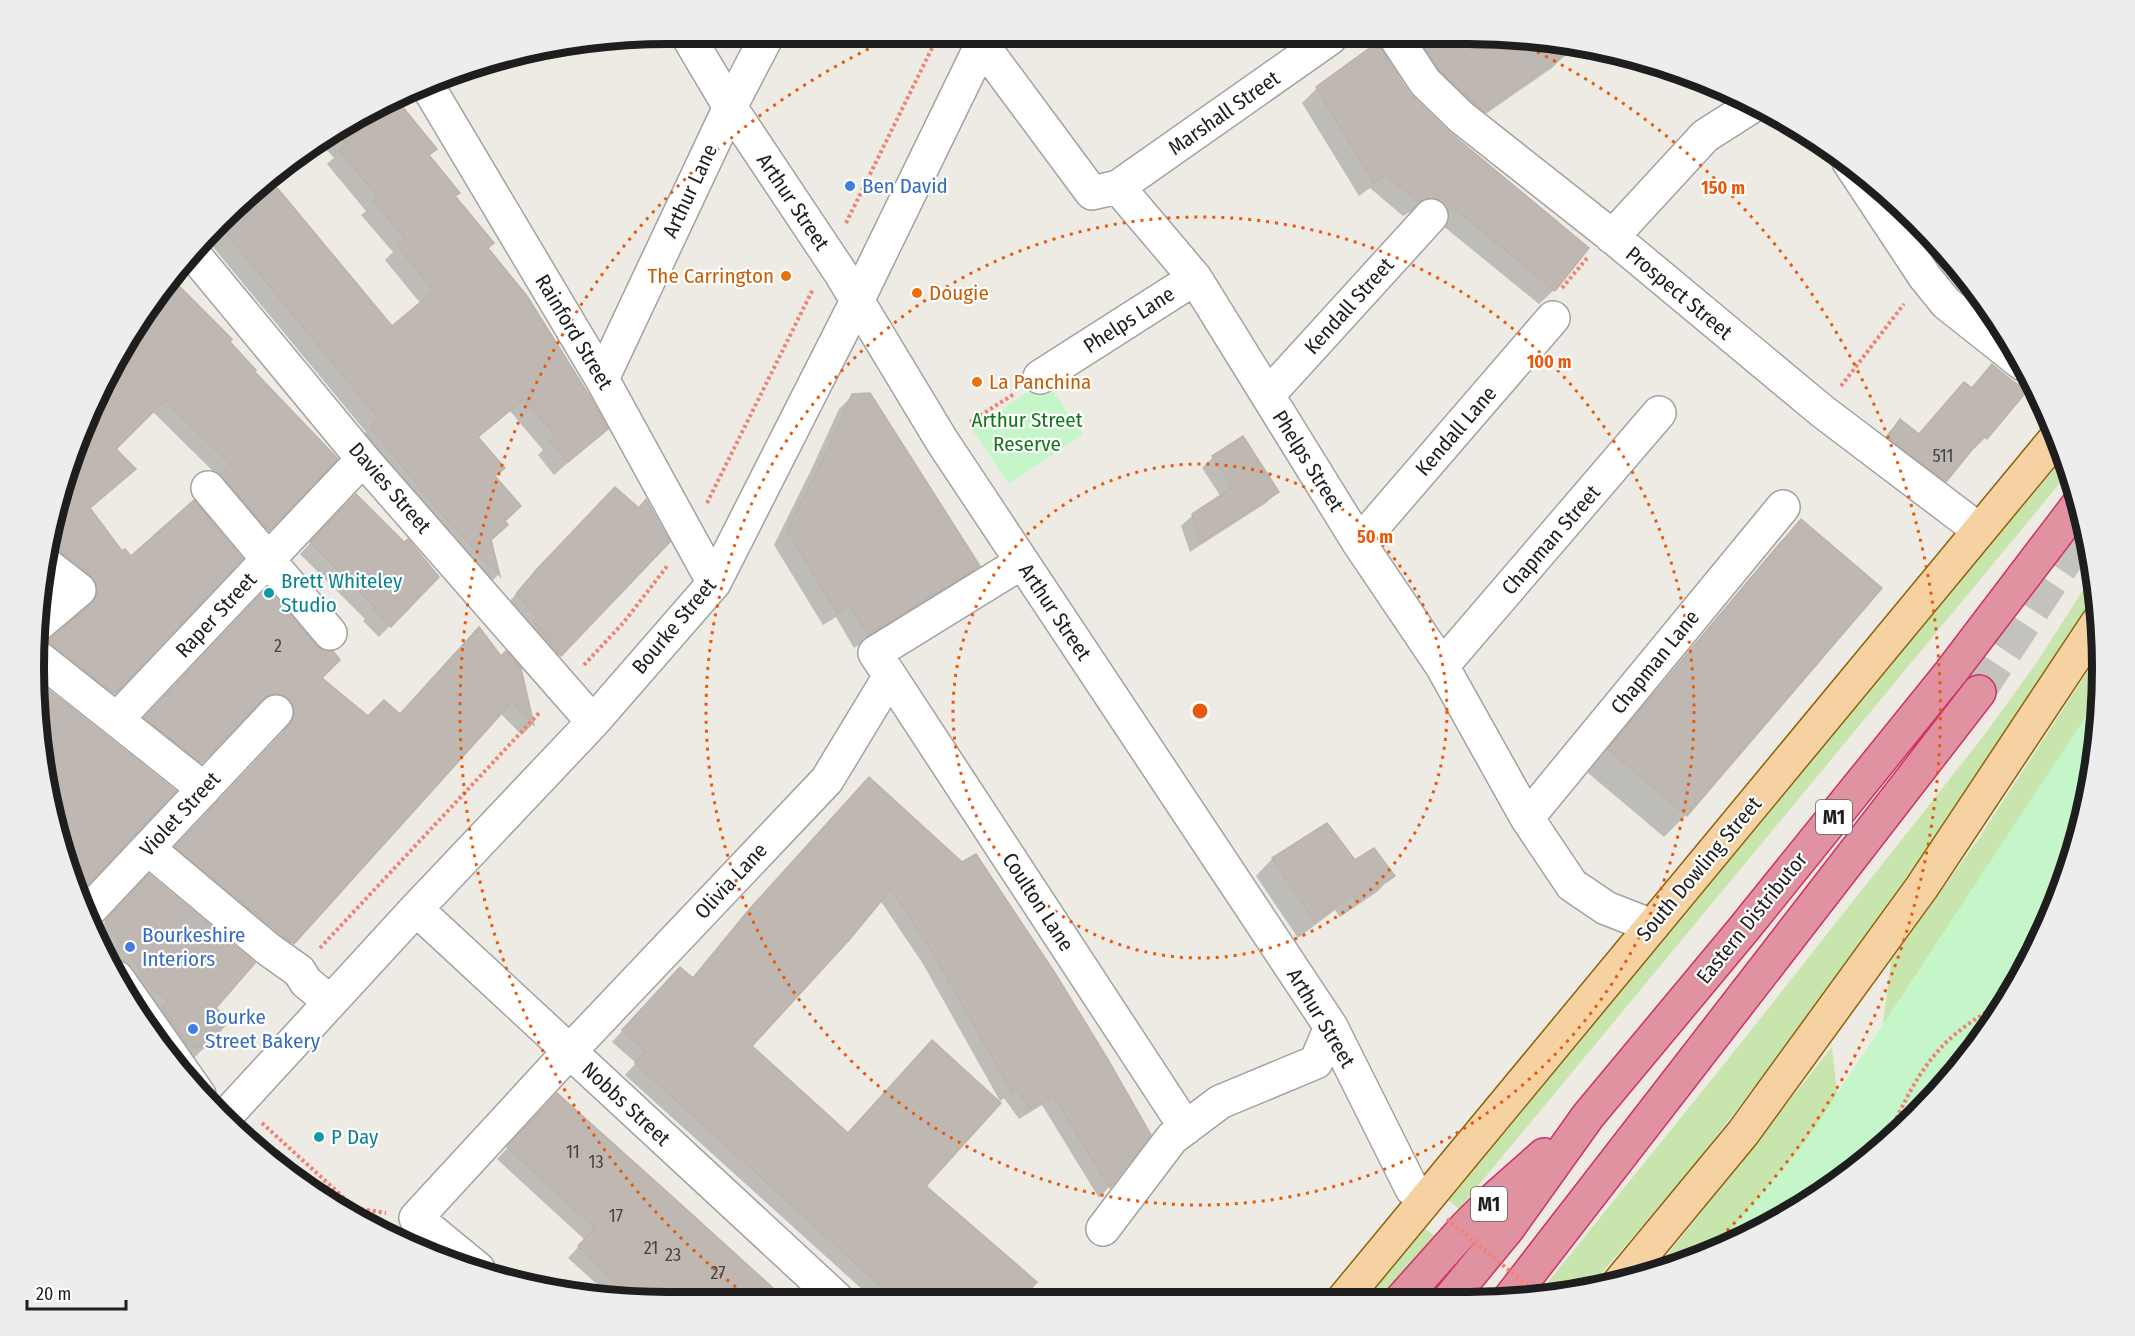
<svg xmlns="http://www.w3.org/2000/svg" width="2135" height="1336" viewBox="0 0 2135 1336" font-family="'Fira Sans Condensed',sans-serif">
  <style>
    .grass { fill: #c9e5ae }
    .park { fill: #c5f6c9 }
    .shadow { fill: #0003 }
    .building { fill: #bfb7b2; stroke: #bfb2a8; stroke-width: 1.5 }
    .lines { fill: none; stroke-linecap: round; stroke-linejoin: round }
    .highway-tunnel { stroke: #c4c2bd; stroke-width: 33; stroke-dasharray: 33 16; stroke-linecap: butt }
    .minor-casing { stroke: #a2a2a2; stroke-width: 36 }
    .major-casing { stroke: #8e620a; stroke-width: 36 }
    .highway-casing { stroke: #cf3067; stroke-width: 36 }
    .path { stroke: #f08174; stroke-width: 4; stroke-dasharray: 3 3; stroke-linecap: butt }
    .minor { stroke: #fff; stroke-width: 33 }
    .major { stroke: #f6d2a3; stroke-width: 33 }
    .highway { stroke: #e192a1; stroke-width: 33 }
    .path-bridge { stroke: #f08174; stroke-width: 4; stroke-dasharray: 3 3; stroke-linecap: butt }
    .ring { fill: none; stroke: #e8590c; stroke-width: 3; stroke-dasharray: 3 6 }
    .shop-dot { fill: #3f7fe0; stroke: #fff; stroke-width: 2 }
    .food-dot { fill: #e8710a; stroke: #fff; stroke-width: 2 }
    .culture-dot { fill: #0f9aa8; stroke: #fff; stroke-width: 2 }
    .labels { text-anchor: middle; stroke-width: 4.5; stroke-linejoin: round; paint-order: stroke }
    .number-label { font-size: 18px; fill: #464443 }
    .shield { fill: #fff; stroke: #626262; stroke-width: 1.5 }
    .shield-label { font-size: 20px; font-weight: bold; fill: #1e1e1e }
    .street-label { font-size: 21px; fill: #1e1e1e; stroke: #fff }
    .shop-label { font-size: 21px; fill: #366cbe; stroke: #fff; text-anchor: start }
    .food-label { font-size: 21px; fill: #c56008; stroke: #fff; text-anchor: start }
    .park-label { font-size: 21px; fill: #13761b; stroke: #fff }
    .culture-label { font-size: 21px; fill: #0d838f; stroke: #fff; text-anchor: start }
    .rim { fill: none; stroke: #1e1e1e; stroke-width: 8 }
    .centre { fill: #e8590c; stroke: #fff; stroke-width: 3 }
    .ring-label { font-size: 18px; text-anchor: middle; font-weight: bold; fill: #e8590c; stroke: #fff; stroke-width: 4.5; stroke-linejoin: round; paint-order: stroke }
  </style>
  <rect width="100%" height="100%" fill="#eeebe5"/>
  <path class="grass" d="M2063,453L2070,471L1459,1209L1447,1199Z
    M2094,573L2097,596L2051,671L1975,788L1791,1040L1685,1176L1588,1289L1561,1293L1548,1282L1729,1058L1982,738L2037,662Z
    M2099,654L2101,710L1877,1072L1891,961L1977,841Z
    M1832,1047L1841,1128L1738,1241L1652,1274Z
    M1423,1227L1436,1237L1381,1301H1362Z
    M396,1238L420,1243L438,1258L425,1255Z"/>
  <path class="park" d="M1045,380L1083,434L1009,484L972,430Z
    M2100,695L2101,710L2080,833L2036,949L1971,1055L1854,1172L1748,1237L1714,1250L1808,1138Z"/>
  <path class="shadow" d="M1392,38H1550L1569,51L1552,68L1467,127Z
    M1372,49L1408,93L1554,290L1539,304L1426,212H1410L1403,216L1370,188L1359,196L1302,103L1317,88Z
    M400,98L397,102L428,156L486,249L606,429L554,475L538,455L543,450L510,411L477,438L494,477L503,521L490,540L498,575L485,588L358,441L366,432L204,236L219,219L268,179L392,328L421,304L385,260L393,252L361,215L366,211L327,164L334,158L317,139Z
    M175,269L176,270L169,278L228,341L252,371L335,459L256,542L209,487L219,477L152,411L114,449L134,469L89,509L122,554L131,558L241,559L102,705L37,654L82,614L86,608L85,596L47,563L67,464L110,368L138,340L130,333L142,317L141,316L164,281Z
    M1992,365L2011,380L2019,384L2029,383L2030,380L2032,384L1985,438L1974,449L1972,447L1934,492L1877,449L1889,432L1900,421L1918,435L1971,389Z
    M853,395L978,566L965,579L854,648L836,617L823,625L774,545L812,468L839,409Z
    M1213,457L1277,492L1266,503L1190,552L1181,526L1193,515L1221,497L1202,468Z
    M616,490L668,542L549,666L506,606L526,582Z
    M345,507L437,577L379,637L363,621L365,619L300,554Z
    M1801,521L1880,588L1686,815L1664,837L1587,772L1779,543Z
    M42,587L47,591L40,598Z
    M256,601L320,678L368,718L400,716L501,658L519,669L532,725L522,735L500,713L281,954L165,859L279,738L284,728L283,718L268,704L259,705L251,709L190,773L134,729Z
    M38,751L174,791L76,895L55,833Z
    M858,790L1149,1134L1109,1187L1099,1198L1042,1105L1019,1119L1004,1098L1000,1101L923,964L880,900L750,1046L847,1135L924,1186L1035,1282L1019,1299H876L866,1290L864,1291L625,1075L636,1063L612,1042L670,980L692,979L737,925Z
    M1327,825L1355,862L1393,875L1377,892L1340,917L1335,910L1298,938L1256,876L1272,859Z
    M134,891L213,1008L205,1047L189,1063L111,967L94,934Z
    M557,1095L782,1298H612L568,1258L585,1240L497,1159Z"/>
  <path class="building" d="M1419,38H1550L1578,46L1484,112L1440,70Z
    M1371,47L1381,49L1409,93L1448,131L1589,248L1555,291L1442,198L1440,200L1434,198H1426L1419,202L1386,175L1374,183L1316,87Z
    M397,100L437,149L429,155L460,193L455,196L494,243L488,248L527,296L592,400L608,429L568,462L550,441L556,436L524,399L478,437L505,468L495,476L521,506L505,521L508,525L491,540L500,576L439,511L370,427L379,419L217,222L269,178L392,326L434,291L397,245L405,238L374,201L378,197L339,150L346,144L335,131Z
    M169,276L232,339L230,342L256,370L254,371L338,459L269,531L220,474L230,464L165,400L116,449L136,469L90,508L122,551L125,549L131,556L194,500L243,559L115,694L48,641L91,604L97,594V584L91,575L59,550L50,547L67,464L118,351Z
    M1992,364L2026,392L1987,439L1983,436L1946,482L1887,437L1900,419L1919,434L1964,382L1972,388Z
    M870,393L980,566L868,635L850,605L837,613L787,530L826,453L852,394Z
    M1243,436L1279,492L1201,542L1192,514L1233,487L1212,456Z
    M615,487L639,508L646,499L670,542L561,656L533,621L537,617L516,594L537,569Z
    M356,494L404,542L408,539L439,577L391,627L373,609L375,607L310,542Z
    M1801,519L1882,588L1687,816L1608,749Z
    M267,588L316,645L324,651H333L340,660L322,678L368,716L384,700L400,714L479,627L501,656L506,651L521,668L534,725L512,702L294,944L175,847L290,725L294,716V706L289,699L280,694H271L263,699L202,763L144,718Z
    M36,680L176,791L82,891L66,865L55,833L38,751Z
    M869,777L962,862L976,854L1055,973L1107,1058L1151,1135L1110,1188L1053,1095L1030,1109L1016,1088L1012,1092L933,953L891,889L850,939L752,1046L848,1133L932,1040L1001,1103L926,1186L1037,1282L1021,1299H895L635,1063L645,1051L622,1030L680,967L693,978L747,912Z
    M1327,823L1355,860L1374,848L1395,876L1357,902L1352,894L1315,922L1272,858Z
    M149,874L255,963L216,1008L229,1020L206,1048L188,1046L162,1007L168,1001L146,983L136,964L105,921Z
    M557,1093L675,1199L784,1298H634L608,1275L578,1246L595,1228L507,1147Z"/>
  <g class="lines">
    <path class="highway-tunnel" d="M1979,692L2084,533"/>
    <defs>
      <path id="minor" d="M689,38L730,107L840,272L942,441L1331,1027L1412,1189
        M977,38L1092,193L1118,187L1195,278L1359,543L1442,666L1527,818L1572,885L1606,908L1652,926
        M1396,38L1425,82L1461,117L1608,233L1822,411L1979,530
        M427,85L602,379L714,583
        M1849,162L1925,277L1946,303L2023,364
        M1118,187L1330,38
        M1612,237L1705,136L1752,106
        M191,251L363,459L593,722
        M1040,377L1195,278
        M602,379L730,107L766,38
        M1268,395L1431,216
        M208,488L330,633
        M1359,543L1553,318
        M34,628L79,590L47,565
        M35,655L204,789
        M1442,666L1659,413
        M890,676L1186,1128
        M117,719L363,459
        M1527,818L1783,507
        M147,850L157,856L268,949L299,971L306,982L330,1002
        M416,909L837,1299
        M84,916L276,712
        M117,978L199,1095
        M224,1118L416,909L593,722L714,583L857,301L985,38
        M1103,1229L1172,1138L1220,1102L1316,1062L1331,1027
        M478,1269L416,1218L569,1052L827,780L890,676L875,653L1022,562"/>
      <path id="major" d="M1619,1283L1743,1133L1922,887L2098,622
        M1342,1301L2056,438"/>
      <path id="highway" d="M1400,1301L1466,1227L1491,1202L1544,1155
        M1448,1301L1508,1228L1588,1116L1742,931L1951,672L2078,505
        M1507,1302L1979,692"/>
    </defs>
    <use href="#minor" class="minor-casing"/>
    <use href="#major" class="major-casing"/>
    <use href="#highway" class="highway-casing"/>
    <path class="path" d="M846,223L937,38
      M1562,288L1588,257
      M1841,386L1904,304
      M970,422L1014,394
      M707,503L813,289
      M584,665L624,622L668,565
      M320,948L540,712
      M262,1123L355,1208L386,1213
      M1886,1140C1901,1109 1915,1077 1938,1051C1956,1030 1982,1015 2005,1000"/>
    <use href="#minor" class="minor"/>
    <use href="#major" class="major"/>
    <use href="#highway" class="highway"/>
    <path class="path-bridge" d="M1447,1219L1540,1296"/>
  </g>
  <g class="ring">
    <circle cx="1200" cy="711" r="247"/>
    <circle cx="1200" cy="711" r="494"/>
    <path d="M750 1298A740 740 0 0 1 887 40M1513 40A740 740 0 0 1 1705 1252"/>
  </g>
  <g class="shop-dot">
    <circle cx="850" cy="186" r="6"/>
    <circle cx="130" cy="947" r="6"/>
    <circle cx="193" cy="1029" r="6"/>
  </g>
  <g class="food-dot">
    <circle cx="786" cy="276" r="6"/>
    <circle cx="917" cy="293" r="6"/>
    <circle cx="977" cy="382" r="6"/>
  </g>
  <g class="culture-dot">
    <circle cx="269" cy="593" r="6"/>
    <circle cx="319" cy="1137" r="6"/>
  </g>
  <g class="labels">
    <g class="number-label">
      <text x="1943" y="462">511</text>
      <text x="278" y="652">2</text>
      <text x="573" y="1158">11</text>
      <text x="596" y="1168">13</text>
      <text x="616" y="1222">17</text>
      <text x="651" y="1254">21</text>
      <text x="673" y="1261">23</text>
      <text x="718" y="1279">27</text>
    </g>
    <g class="shield">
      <rect x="1816" y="800" width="36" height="34" rx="4.5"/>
      <rect x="1471" y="1187" width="36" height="34" rx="4.5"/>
    </g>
    <g class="shield-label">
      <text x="1834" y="824">M1</text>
      <text x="1489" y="1211">M1</text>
    </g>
    <g class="street-label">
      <text transform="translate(1224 113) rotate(-35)" y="7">Marshall Street</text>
      <text transform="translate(690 191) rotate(-65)" y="7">Arthur Lane</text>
      <text transform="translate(793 202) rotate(56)" y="7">Arthur Street</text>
      <text transform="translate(1679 293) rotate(40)" y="7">Prospect Street</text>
      <text transform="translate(1349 306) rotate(-48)" y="7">Kendall Street</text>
      <text transform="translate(1129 320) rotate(-33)" y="7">Phelps Lane</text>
      <text transform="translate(574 332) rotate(59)" y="7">Rainford Street</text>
      <text transform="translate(1456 431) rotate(-49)" y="7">Kendall Lane</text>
      <text transform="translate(1308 461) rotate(58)" y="7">Phelps Street</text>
      <text transform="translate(390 488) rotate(49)" y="7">Davies Street</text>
      <text transform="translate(1551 540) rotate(-49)" y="7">Chapman Street</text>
      <text transform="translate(1055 612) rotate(56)" y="7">Arthur Street</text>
      <text transform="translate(216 615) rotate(-47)" y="7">Raper Street</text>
      <text transform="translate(674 626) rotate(-50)" y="7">Bourke Street</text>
      <text transform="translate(1655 662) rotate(-51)" y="7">Chapman Lane</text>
      <text transform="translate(180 814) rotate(-47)" y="7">Violet Street</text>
      <text transform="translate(1699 869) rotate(-50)" y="7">South Dowling Street</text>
      <text transform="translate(731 881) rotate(-47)" y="7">Olivia Lane</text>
      <text transform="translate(1038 902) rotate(57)" y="7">Coulton Lane</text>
      <text transform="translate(1752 918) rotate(-51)" y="7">Eastern Distributor</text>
      <text transform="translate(1321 1018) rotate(59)" y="7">Arthur Street</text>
      <text transform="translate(626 1104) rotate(43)" y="7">Nobbs Street</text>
    </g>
    <g class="shop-label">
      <text x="862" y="193">Ben David</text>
      <text x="142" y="942">Bourkeshire<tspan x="142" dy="24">Interiors</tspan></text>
      <text x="205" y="1024">Bourke<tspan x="205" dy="24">Street Bakery</tspan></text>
    </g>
    <g class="food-label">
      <text x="774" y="283" text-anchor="end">The Carrington</text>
      <text x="929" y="300">Dougie</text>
      <text x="989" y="389">La Panchina</text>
    </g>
    <g class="park-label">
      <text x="1027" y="427">Arthur Street<tspan x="1027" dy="24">Reserve</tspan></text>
    </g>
    <g class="culture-label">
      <text x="281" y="588">Brett Whiteley<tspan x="281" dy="24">Studio</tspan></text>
      <text x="331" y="1144">P Day</text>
    </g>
  </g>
  <path d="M0 0H2135V1336H0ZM668 44H1468A624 624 0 0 1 2092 668V668A624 624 0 0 1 1468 1292H668A624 624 0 0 1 44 668V668A624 624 0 0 1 668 44Z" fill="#ededed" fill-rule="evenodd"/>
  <path class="rim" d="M668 44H1468A624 624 0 0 1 2092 668V668A624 624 0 0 1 1468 1292H668A624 624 0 0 1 44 668V668A624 624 0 0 1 668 44Z"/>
  <circle cx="1200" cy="711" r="9" class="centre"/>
  <g class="ring-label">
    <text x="1723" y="194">150 m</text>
    <text x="1549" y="368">100 m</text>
    <text x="1375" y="543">50 m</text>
  </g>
  <path d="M27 1300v9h99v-9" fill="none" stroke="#1e1e1e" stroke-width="3"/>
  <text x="36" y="1300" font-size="18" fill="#1e1e1e" stroke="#ffffff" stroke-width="4.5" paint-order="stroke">20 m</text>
</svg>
